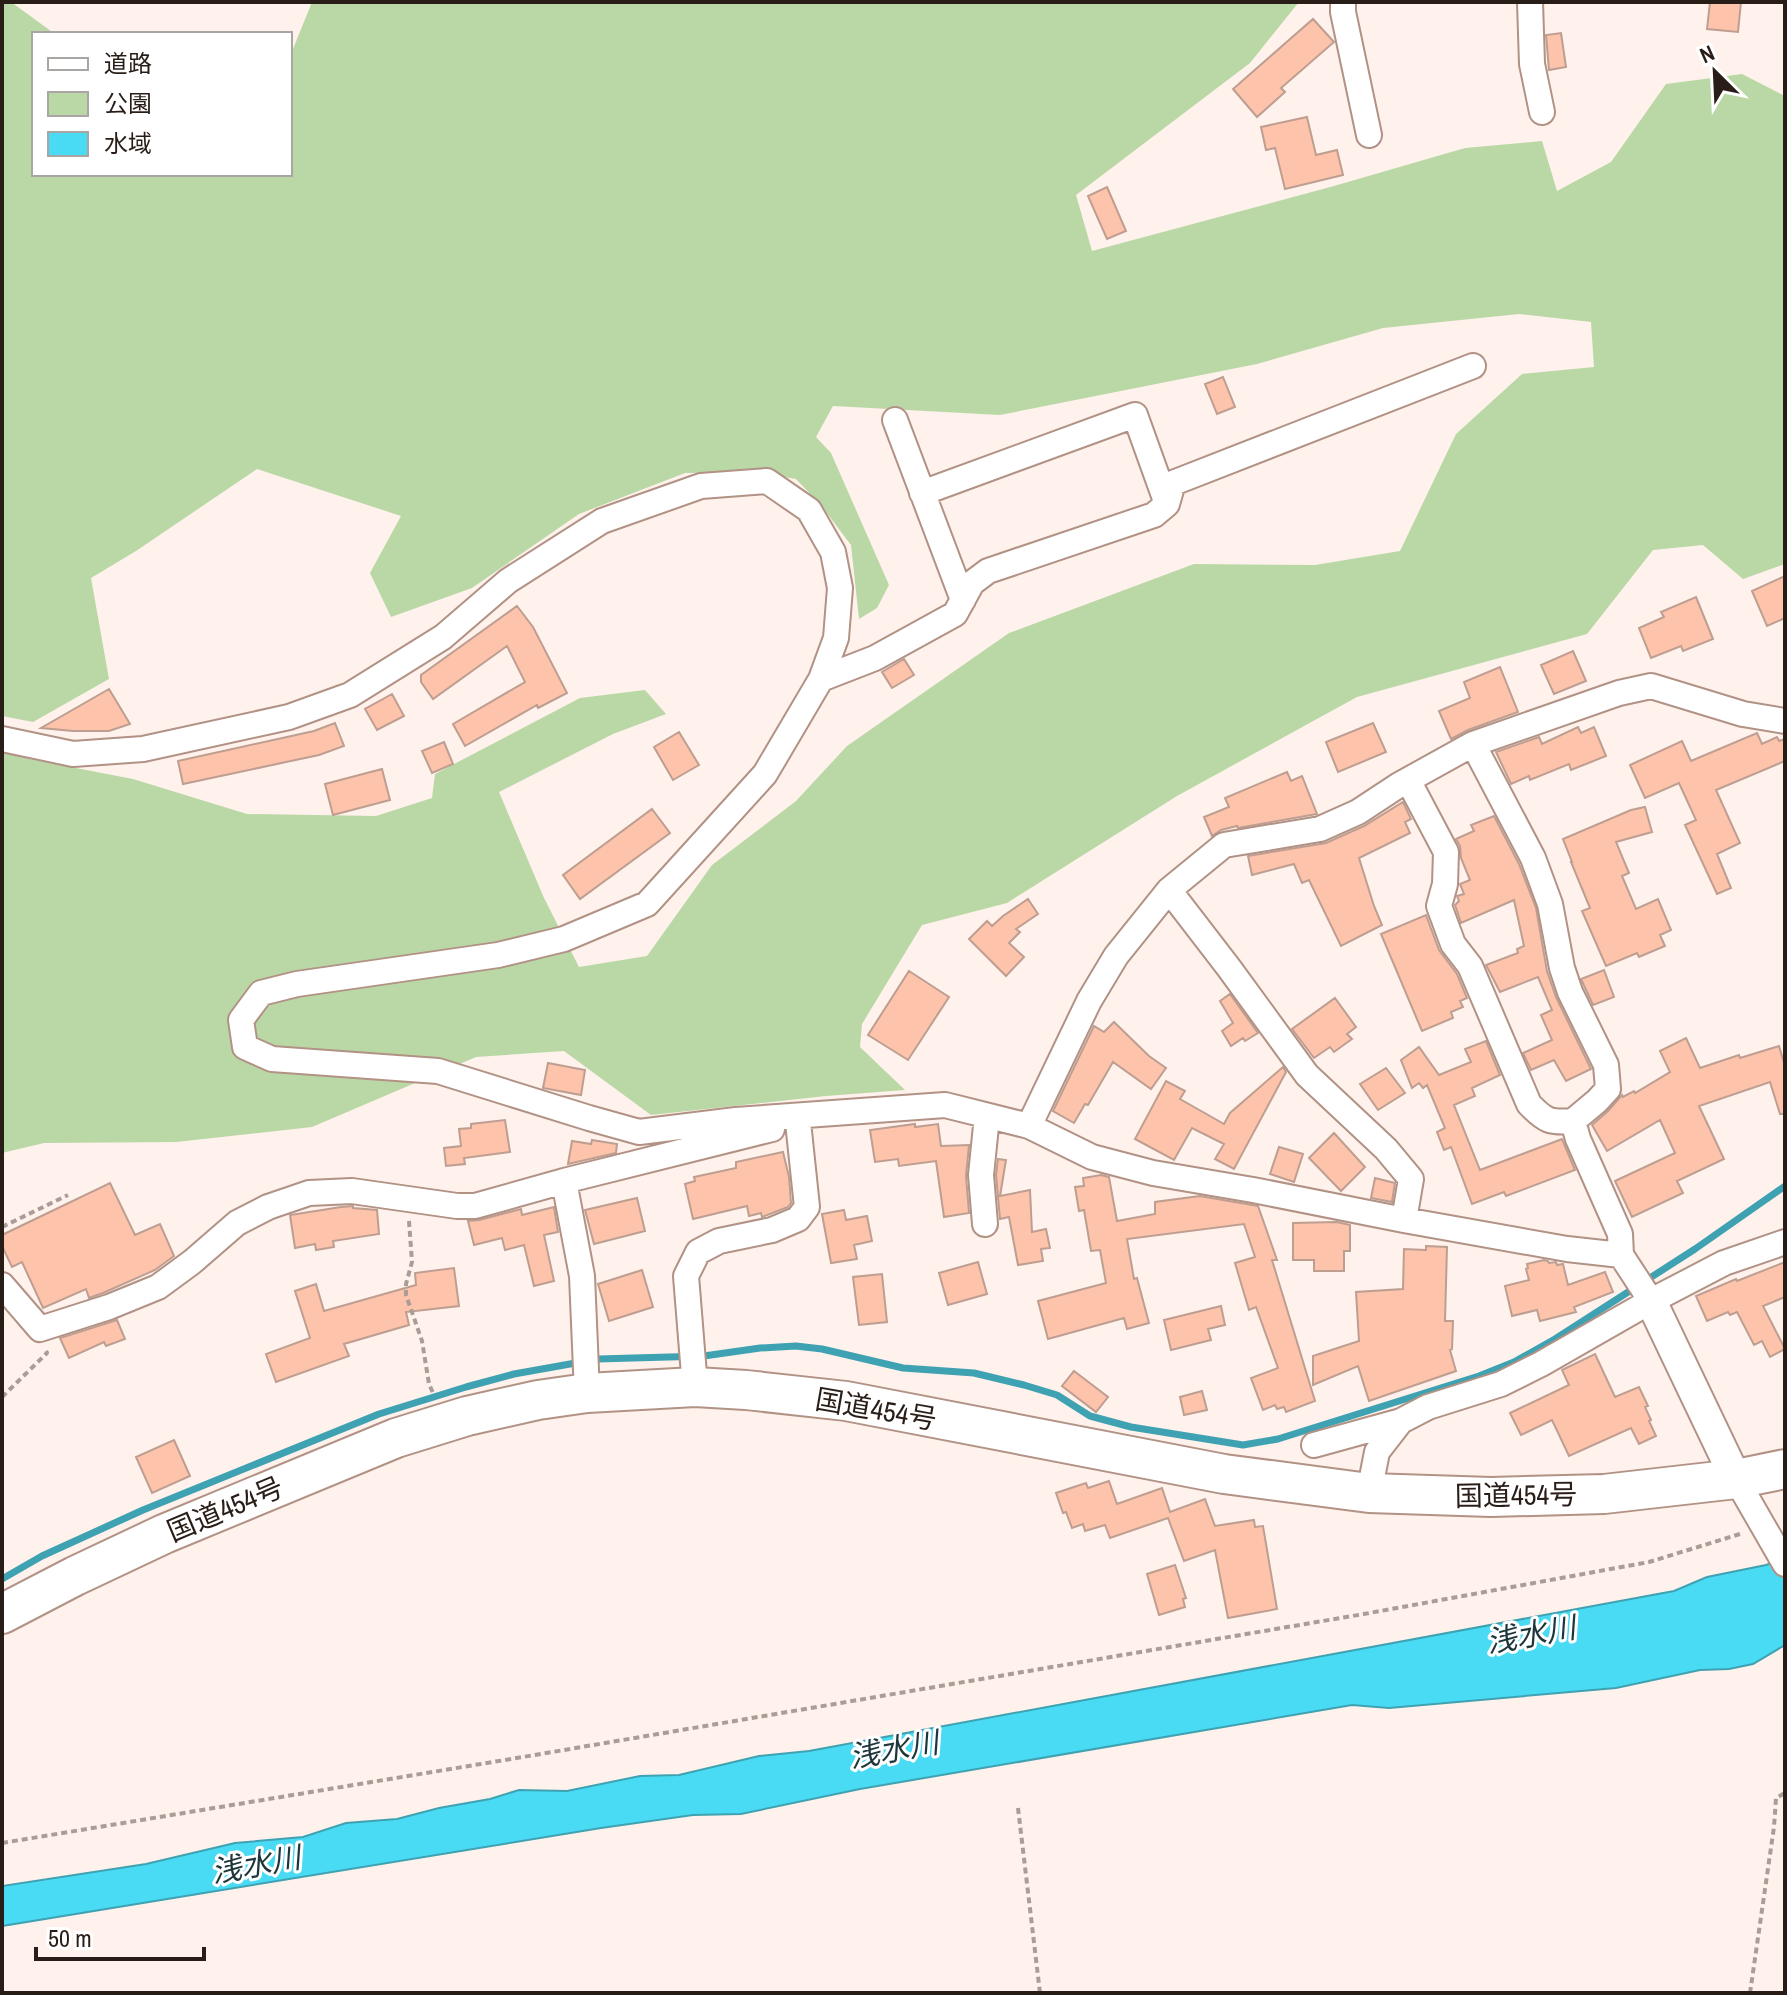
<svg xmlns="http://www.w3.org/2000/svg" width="1787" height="1995" viewBox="0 0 1787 1995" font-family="'Archivo Narrow','Noto Sans JP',sans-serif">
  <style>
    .green { fill: #bad8a6 }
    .water { fill: #49dbf4; stroke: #3fa2b2; stroke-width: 2 }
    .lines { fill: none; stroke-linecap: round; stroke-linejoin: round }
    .stream { stroke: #3fa2b2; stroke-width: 7 }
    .building { fill: #fdc3ab; stroke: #be9e91; stroke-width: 2 }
    .minor-casing { stroke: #b19285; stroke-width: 28 }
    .tertiary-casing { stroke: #b19285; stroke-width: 34 }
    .trunk-casing { stroke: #b19285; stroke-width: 42 }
    .path { stroke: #aa9c97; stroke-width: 4; stroke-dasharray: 6 4; stroke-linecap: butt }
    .minor { stroke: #fff; stroke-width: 24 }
    .tertiary { stroke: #fff; stroke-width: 30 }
    .trunk { stroke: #fff; stroke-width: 38 }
    .labels { text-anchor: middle; stroke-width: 6; stroke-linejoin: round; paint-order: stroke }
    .street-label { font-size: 28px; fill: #291d18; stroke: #fff }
    .water-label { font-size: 30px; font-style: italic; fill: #1e363b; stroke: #fff }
  </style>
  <rect width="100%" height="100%" fill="#fff1eb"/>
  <path class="green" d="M2,2H11L55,34H34V174H290V52L293,49L312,2H1299L1250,63L1076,195L1092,251L1334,186L1465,148L1542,141L1557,191L1611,162L1666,84L1742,74L1785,96V564L1743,579L1703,545L1653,550L1587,634L1357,697L1177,796L1007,903L922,925L862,1024L860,1047L905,1090L826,1096L651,1115L564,1051L476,1057L312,1127L176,1142L44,1143L2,1153V752L29,759L133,779L247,814L376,816L432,798L435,774L580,698L645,690L666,714L613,734L499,792L544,898L579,967L647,956L712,865L796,801L847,746L1009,633L1194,564L1315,565L1400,551L1456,434L1522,374L1594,367L1591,322L1519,314L1383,328L1257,364L1000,415L833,406L816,437L831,453L889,585L877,608L859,619L851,545L820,504L796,479L755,472L685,473L579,514L472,588L391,617L370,573L401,516L257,469L136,551L91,578L109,679L33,722L2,716Z"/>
  <path class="water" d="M1785,1558V1645L1753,1664L1729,1669L1700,1670L1616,1688L1389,1708L1352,1705L860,1789L741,1814L693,1815L601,1828L2,1926V1886L146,1864L235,1843L303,1837L346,1823L397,1819L439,1808L490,1799L519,1790L567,1791L640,1776L679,1775L759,1756L809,1751L1674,1591L1707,1577L1766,1565Z"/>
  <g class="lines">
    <path class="stream" d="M2,1579L42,1556L143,1510L379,1414L466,1387L514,1374L598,1359L704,1356L760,1348L796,1346L822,1349L903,1368L974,1373L1024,1385L1057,1395L1090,1416L1131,1427L1243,1445L1278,1439L1479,1376L1514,1362L1555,1339L1695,1249L1785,1186"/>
  </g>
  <path class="building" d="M1710,2H1741L1738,32L1707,29Z
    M1313,19L1334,42L1281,88L1285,92L1257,117L1233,89Z
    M1561,33L1566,67L1549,70L1546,35Z
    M1307,117L1316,155L1337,150L1343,175L1285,189L1275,148L1266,150L1261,127Z
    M1107,187L1126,231L1107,239L1088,196Z
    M1223,377L1235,407L1217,414L1205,384Z
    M1785,576V618L1767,626L1752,591Z
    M1696,597L1713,639L1683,651L1681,646L1651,658L1639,628L1664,617L1661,612Z
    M517,606L533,627L567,693L538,708L537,705L465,746L453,724L525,682L507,646L433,699L421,682V675Z
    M1573,651L1586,681L1554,694L1541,665Z
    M904,659L914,675L892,688L882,672Z
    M1500,667L1518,712L1468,730L1451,739L1439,711L1470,698L1464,682Z
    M109,689L130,724L109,731H73L41,728Z
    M392,694L404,716L377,730L365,709Z
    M335,723L344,746L319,755L183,784L178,761L314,731Z
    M1373,723L1386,752L1338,772L1326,742Z
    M1578,727L1581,733L1594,727L1606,756L1571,770L1569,764L1530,780L1529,776L1511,784L1496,752L1539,737L1542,744Z
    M679,732L699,765L673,780L654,747Z
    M1757,733L1762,744L1777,737L1779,741L1785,739V761L1716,790L1740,843L1717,854L1731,888L1717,894L1685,825L1696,820L1679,783L1645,798L1630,765L1682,741L1691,761Z
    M444,742L453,764L432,773L422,751Z
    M382,769L390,800L333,815L325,784Z
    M1287,772L1291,781L1302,776L1317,814L1238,828L1237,826L1221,830L1212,836L1204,817L1229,807L1225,798Z
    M1403,802L1411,819L1405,822L1410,833L1359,858L1374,906L1382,925L1341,946L1309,880L1302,883L1294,864L1252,875L1248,856L1326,843L1364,826Z
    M1645,807L1652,832L1616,842L1629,873L1622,876L1636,909L1658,899L1671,930L1660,935L1665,946L1639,957L1637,953L1606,966L1582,911L1590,908L1571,862H1572L1563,839L1631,810Z
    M652,809L670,833L580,899L563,875Z
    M1494,816L1519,864L1536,908L1547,971L1556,997L1591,1069L1566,1081L1554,1060L1531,1070L1523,1053L1552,1040L1541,1015L1552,1010L1538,977L1500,992L1486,965L1518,953L1517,949L1524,946L1514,900L1461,923L1455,905L1459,901L1457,896L1464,894L1460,884L1470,880L1461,858L1460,846L1456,839L1474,831L1471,825Z
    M1028,899L1038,914L1016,929L1020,932L1009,943L1024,957L1006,976L969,939L987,921L992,926L1003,916Z
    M1426,915L1439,950L1457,974L1467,998L1460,1001L1463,1007L1451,1012L1453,1018L1422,1031L1381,934Z
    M1604,970L1614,997L1593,1005L1581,979Z
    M909,971L949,997L908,1060L868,1035Z
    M1230,994L1258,1033L1245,1041L1243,1038L1231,1046L1222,1031L1233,1023L1220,1001Z
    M1335,998L1356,1027L1347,1034L1352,1039L1334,1052L1330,1047L1314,1058L1292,1029Z
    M1114,1022L1149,1056L1166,1068L1151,1089L1113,1062L1088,1105L1085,1104L1074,1123L1053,1111L1094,1026L1104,1032Z
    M1686,1038L1700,1068L1739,1055L1740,1058L1779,1046L1785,1066V1114H1780L1770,1082L1699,1106L1724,1159L1677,1181L1683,1193L1632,1217L1615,1181L1675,1153L1660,1120L1607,1151L1592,1125L1608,1111L1622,1095L1623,1097L1634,1091L1635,1093L1670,1072L1660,1051Z
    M1486,1041L1500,1075L1472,1088L1475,1096L1454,1105L1480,1170L1562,1139L1575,1170L1506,1196L1504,1192L1472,1204L1451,1147L1444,1150L1437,1132L1445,1128L1427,1085L1423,1088L1419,1083L1412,1088L1401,1060L1419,1047L1439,1075L1471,1062L1465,1049Z
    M548,1063L585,1070L581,1095L543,1088Z
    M1283,1067L1286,1072L1234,1169L1215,1159L1224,1144L1192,1128L1174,1160L1135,1139L1166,1081L1185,1091L1180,1099L1224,1124L1230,1113Z
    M1386,1068L1405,1093L1378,1110L1360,1084Z
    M505,1120L510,1152L464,1158L465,1164L446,1166L444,1148L461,1146L459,1129L471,1128V1124Z
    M915,1124V1127L938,1124L941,1146L969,1145L966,1176L969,1213L944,1217L936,1161L899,1166L898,1159L875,1162L870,1130Z
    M1334,1133L1365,1167L1341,1191L1309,1158Z
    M592,1140L617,1144L616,1153L568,1164L572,1141L591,1144Z
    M1279,1147L1303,1154L1294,1182L1270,1174Z
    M783,1152L789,1177L791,1203L788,1207L762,1217L761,1213L749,1216L747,1206L693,1219L685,1184L695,1181L694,1177L736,1168V1162Z
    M998,1159L1006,1160L1000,1196L1030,1190L1032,1232L1046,1229L1050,1248L1041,1249L1043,1261L1018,1265L1009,1217L1000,1219L996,1175Z
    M1101,1175L1109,1177L1117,1221L1155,1214V1202L1200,1196L1258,1206L1277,1260H1272L1315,1401L1286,1412L1284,1407L1277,1409L1275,1405L1263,1410L1251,1378L1278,1368L1256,1307L1249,1310L1235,1263L1255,1257L1244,1224L1127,1239L1134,1279L1137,1278L1149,1323L1127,1329L1124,1318L1048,1339L1038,1301L1106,1283L1100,1250L1091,1251L1084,1210L1079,1211L1075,1187L1084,1186L1083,1178Z
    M1375,1178L1395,1183L1392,1202L1371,1198Z
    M110,1183L135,1235L160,1224L174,1256L155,1270L103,1293L89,1298L86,1289L43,1308L22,1262L12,1267L2,1246V1235Z
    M637,1198L645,1231L594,1244L585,1210Z
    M353,1206V1208L377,1210L379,1234L333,1241L334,1247L316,1250L315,1244L295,1248L290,1215L341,1207Z
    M554,1207L558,1232L544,1235L554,1281L534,1286L524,1245L505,1250L502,1238L474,1245L468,1221L479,1220L521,1209L522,1215Z
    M844,1210L846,1220L867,1216L872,1241L854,1245L857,1259L831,1263L822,1214Z
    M1337,1222L1350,1225V1251H1344V1271H1314V1260H1293V1223Z
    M1426,1246L1447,1247L1445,1321H1453L1452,1349L1450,1350L1456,1371L1369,1401L1358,1366L1313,1385V1356L1359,1341L1356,1292L1403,1289L1404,1249L1426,1250Z
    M1544,1260L1548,1261L1549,1263L1556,1262L1557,1265L1563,1264L1568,1285L1605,1272L1613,1292L1574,1307L1576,1312L1540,1321L1537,1310L1512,1316L1505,1286L1529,1280L1526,1269L1528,1268L1527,1264Z
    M978,1262L987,1294L948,1305L939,1273Z
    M1785,1262V1297L1763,1306L1785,1349L1770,1357L1762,1341L1754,1345L1737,1312L1730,1315L1728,1312L1707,1321L1696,1296L1736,1279L1737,1281Z
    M454,1268L459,1306L406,1312L409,1325L344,1344L349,1356L276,1382L266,1354L310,1338L295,1291L316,1284L324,1311L416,1285L415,1273Z
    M642,1270L653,1307L609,1321L598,1284Z
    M882,1274L887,1322L859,1325L853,1277Z
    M1221,1306L1225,1325L1208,1329L1211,1340L1171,1350L1164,1320Z
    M117,1320L125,1339L106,1346L104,1342L69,1358L60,1338Z
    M1595,1354L1615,1397L1639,1387L1648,1406L1645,1407L1651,1420L1649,1421L1656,1436L1639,1444L1631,1428L1569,1456L1552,1420L1521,1435L1510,1413L1569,1385L1562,1370Z
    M1074,1371L1108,1397L1096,1412L1062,1386Z
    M1202,1391L1207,1410L1184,1415L1180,1397Z
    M174,1440L190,1476L152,1493L136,1457Z
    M1109,1481L1117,1504L1162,1488L1170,1512L1205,1499L1215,1526L1254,1520L1255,1527L1263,1526L1277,1609L1228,1618L1215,1550L1184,1561L1168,1518L1110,1538L1105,1525L1085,1531L1083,1524L1072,1528L1066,1512L1063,1513L1056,1493L1086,1483L1088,1488Z
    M1175,1565L1186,1598L1183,1599L1185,1607L1159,1615L1147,1574Z"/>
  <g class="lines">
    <defs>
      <path id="minor" d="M1343,2V12L1369,135
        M1530,2L1532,64L1542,112
        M895,420L963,600
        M922,493L1135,415L1167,504
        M821,679L875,658L955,614L972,583L988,571L1154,515L1167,504L1173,483L1473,366
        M2,739L73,754L143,749L289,717L350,695L443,637L508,581L602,521L701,486L767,481L809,510L833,552L840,588L836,638L821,679L765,774L647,904L564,939L498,955L297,984L261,993L241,1020L245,1047L272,1059L438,1071L589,1118L639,1132L736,1120L945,1105L1029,1126L1092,1157L1153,1173L1253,1190L1404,1220L1567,1249L1621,1255L1651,1301
        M1473,744L1533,858L1550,904L1562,968L1570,992L1606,1065L1608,1089L1597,1101L1573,1121L1578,1139L1620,1234L1621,1255
        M1408,780L1446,852L1445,884L1439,906L1453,944L1470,966L1529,1104C1545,1121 1550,1123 1573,1121
        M1169,890L1229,968L1307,1075L1386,1149L1411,1179L1404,1220
        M1029,1126L1089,1001L1116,956L1169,890L1224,845L1320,829L1358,812L1399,785L1473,744L1619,693L1651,686L1743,714L1785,721
        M564,1181L582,1276L587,1393
        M985,1224L981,1175L987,1116
        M2,1285L40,1329L109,1307L158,1287L192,1262L237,1223L268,1207L309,1193L352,1191L457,1206H475L564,1181L772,1129
        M695,1387L686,1276L698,1252L719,1241L772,1230L798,1219L807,1207L798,1122
        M1314,1445L1401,1421
        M1736,1479L1785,1564
        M1369,1493L1377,1452L1401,1421L1428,1407L1501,1384L1541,1364L1651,1301L1724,1263L1785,1242"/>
      <path id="tertiary" d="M1651,1301L1736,1479"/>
      <path id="trunk" d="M2,1614L75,1576L164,1534L396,1438L467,1416L538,1400L587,1393L695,1387L746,1390L846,1401L1224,1474L1369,1493L1491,1497L1604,1494L1736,1479L1785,1469"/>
    </defs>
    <use href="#minor" class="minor-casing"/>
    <use href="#tertiary" class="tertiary-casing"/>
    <use href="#trunk" class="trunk-casing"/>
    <path class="path" d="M409,1221L412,1262L406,1284V1295L422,1341L429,1384L434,1395
      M2,1227L68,1195
      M2,1397L47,1353L46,1351
      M1018,1808L1040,1993
      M2,1843L511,1759L1364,1614L1649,1562L1740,1534
      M1750,1993L1774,1827L1776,1798L1785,1793"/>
    <use href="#minor" class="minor"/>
    <use href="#tertiary" class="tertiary"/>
    <use href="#trunk" class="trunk"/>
  </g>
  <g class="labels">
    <g class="street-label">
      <text transform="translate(876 1409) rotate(10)" y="10">国道454号</text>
      <text transform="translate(1516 1495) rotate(-1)" y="10">国道454号</text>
      <text transform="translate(225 1509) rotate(-23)" y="10">国道454号</text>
    </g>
    <g class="water-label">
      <text transform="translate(1531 1635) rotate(-10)" y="10">浅水川</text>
      <text transform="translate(894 1750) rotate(-10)" y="10">浅水川</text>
      <text transform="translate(256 1865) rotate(-10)" y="10">浅水川</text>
    </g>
  </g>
  <rect width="1787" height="1995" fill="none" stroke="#291d18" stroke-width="8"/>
  <rect x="32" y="32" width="260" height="144" fill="#ffffff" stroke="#a9a5a3" stroke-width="2"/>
  <rect x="48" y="58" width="40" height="12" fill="#ffffff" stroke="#a9a5a3" stroke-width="2"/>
  <text x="104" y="72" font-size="24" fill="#291d18">道路</text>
  <rect x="48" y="92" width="40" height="24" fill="#bad8a6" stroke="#a9a5a3" stroke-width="2"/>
  <text x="104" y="112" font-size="24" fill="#291d18">公園</text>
  <rect x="48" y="132" width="40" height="24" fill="#49dbf4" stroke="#a9a5a3" stroke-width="2"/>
  <text x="104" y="152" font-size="24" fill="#291d18">水域</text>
  <g transform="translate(1715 72) rotate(336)" stroke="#ffffff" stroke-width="6" paint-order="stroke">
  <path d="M0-6L14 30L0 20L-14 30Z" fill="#291d18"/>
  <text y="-12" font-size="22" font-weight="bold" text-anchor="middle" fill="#291d18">N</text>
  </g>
  <path d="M36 1947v12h168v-12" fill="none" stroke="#291d18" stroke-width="4"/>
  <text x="48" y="1947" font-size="24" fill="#291d18" stroke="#ffffff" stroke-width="6" paint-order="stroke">50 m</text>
</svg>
